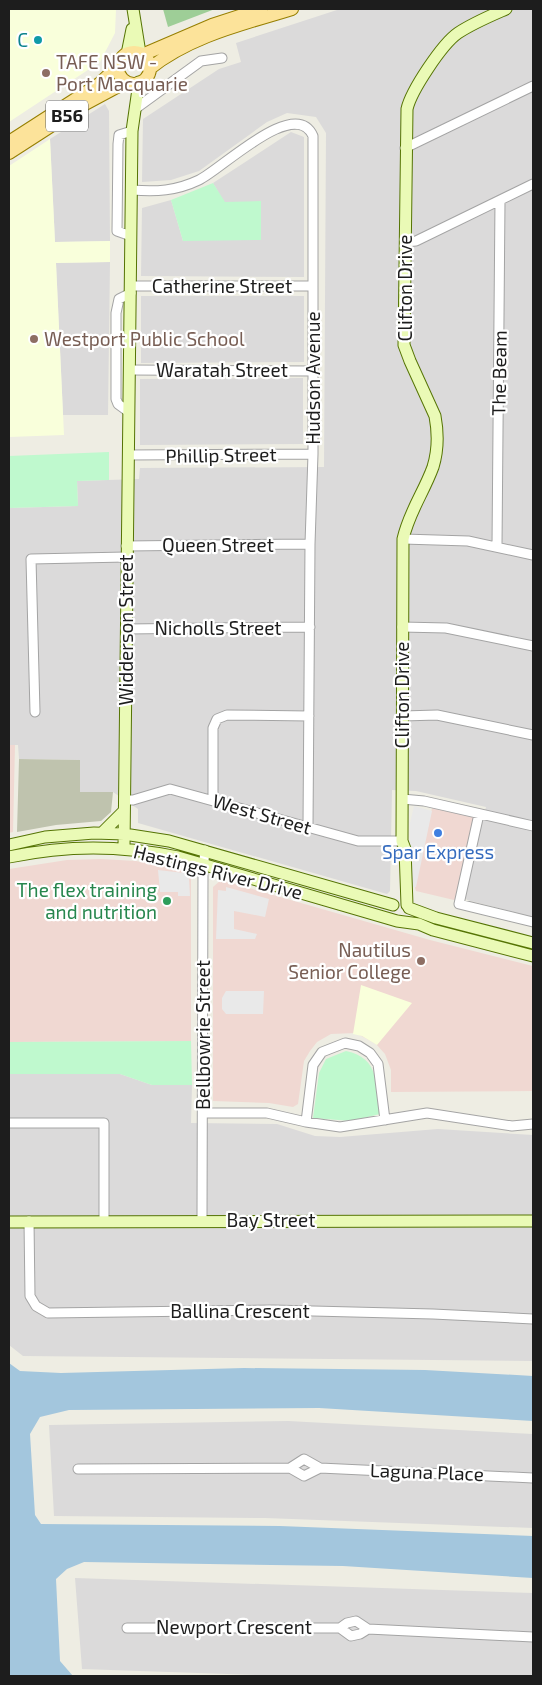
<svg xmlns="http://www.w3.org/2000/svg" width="542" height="1685" viewBox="0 0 542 1685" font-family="'Exo 2',sans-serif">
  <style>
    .residential { fill: #dbdada }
    .commercial { fill: #f0d8d2 }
    .education { fill: #f9ffdb }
    .construction { fill: #bfc3ae }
    .forest { fill: #9ece97 }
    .park { fill: #bff9ce }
    .parking { fill: #e9e9e9 }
    .water { fill: #a3c6dd }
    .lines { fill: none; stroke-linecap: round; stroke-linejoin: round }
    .street-casing { stroke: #a4a4a4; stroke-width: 11 }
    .secondary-casing { stroke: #557404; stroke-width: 13 }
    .primary-casing { stroke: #967f00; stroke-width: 14 }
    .street { stroke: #fff; stroke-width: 9 }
    .secondary { stroke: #eafab6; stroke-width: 11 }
    .primary { stroke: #fce39a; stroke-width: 12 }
    .culture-dot { fill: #0f9aa8; stroke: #fff; stroke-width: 2 }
    .education-dot { fill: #8d6e63; stroke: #fff; stroke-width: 2 }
    .shop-dot { fill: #3f7fe0; stroke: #fff; stroke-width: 2 }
    .leisure-dot { fill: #2e9e5b; stroke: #fff; stroke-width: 2 }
    .labels { text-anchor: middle; stroke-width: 4.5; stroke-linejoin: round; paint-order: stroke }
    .shield { fill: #fff; stroke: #616161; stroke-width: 1 }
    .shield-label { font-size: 18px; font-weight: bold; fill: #1d1d1d }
    .culture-label { font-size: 19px; fill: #0d838f; stroke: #fff; text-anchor: end }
    .education-label { font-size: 19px; fill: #785e54; stroke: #fff; text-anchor: start }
    .street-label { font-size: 19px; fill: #1d1d1d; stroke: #fff }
    .shop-label { font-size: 19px; fill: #366cbe; stroke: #fff }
    .leisure-label { font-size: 19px; fill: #27864d; stroke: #fff; text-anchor: end }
  </style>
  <rect width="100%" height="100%" fill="#eeede3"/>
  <path class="residential" d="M340,9H533V917L467,900L464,896L486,807L416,791L392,790L390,891L387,894L138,823V809L113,792H79L80,760L19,759L18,745H9V508L78,506L77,481L139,479L140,468L324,467L326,133L316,117L287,113L267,122L199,171L171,180L142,182L143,119L219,69L241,62L236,43Z
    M105,104L109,111L110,241L55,242L50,139Z
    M291,132L304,137V277L141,276L142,208L171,200L183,241L224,202L213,183Z
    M110,262L108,415H63L56,263Z
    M141,296H304V362L141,363Z
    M303,378V444L140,445V379Z
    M9,1074H120L152,1085H192L191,1123L277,1124L315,1136L340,1137L438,1129L533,1135V1361L23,1356L9,1345Z
    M288,1421L533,1434V1528L265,1518L54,1516L49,1425Z
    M75,1578L533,1593V1676H286L82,1669Z"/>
  <path class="commercial" d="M9,745H15L13,832L9,833Z
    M432,808L473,817L475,819L457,898L454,900L416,891L415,888Z
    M101,859L136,861L187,870L191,877V1041L9,1042V869L67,860Z
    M221,880L430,940L533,966V1091L391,1092V1070L385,1054L376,1044L356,1033L331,1034L317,1042L310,1051L304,1061L298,1104L293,1107L269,1103L213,1101V887Z"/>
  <path class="education" d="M9,9H116L115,33L100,62L9,122Z
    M50,139L55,242L110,241V262L56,263L64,435L9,437V166Z
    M361,985L412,1003L377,1045L362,1036L353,1034Z"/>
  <path class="construction" d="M19,759L80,760V792H113L111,812L101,821L56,825L17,832Z"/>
  <path class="forest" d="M163,9H215L168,27Z"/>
  <path class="park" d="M213,183L225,202L261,201V240L183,241L171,200Z
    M109,452V480L77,481L78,506L9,508V456Z
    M191,1041L192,1085H152L120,1074H9V1042Z
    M346,1051C380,1058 376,1085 380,1114L351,1121L313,1118L319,1073L326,1059Z"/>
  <path class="parking" d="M414,806L432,811L416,887H410V823Z
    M158,870L184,873L189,879L190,896H178V892H160Z
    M226,887L269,899L265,917L234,911V929L257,934L255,939H216L218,890L226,891Z
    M226,991H264L263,1014H226L222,1009V998Z"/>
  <path class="water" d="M9,1363L20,1371L61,1373L244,1368L425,1370L533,1376V1421L319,1408L69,1410L40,1417L30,1434L35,1515L41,1524L280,1526L533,1536V1578L343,1566L84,1562L67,1569L56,1579L60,1661L73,1676H9Z"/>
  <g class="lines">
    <defs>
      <path id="street" d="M135,109L201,61L222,58
        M405,148L533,86
        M132,190C156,192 176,191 199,180C222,169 295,96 313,136V454L310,544L308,827
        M131,236L117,231L118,144L119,135L132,131
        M405,242L416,241L533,184
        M131,286H313
        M130,370L313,371
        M129,412L118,404L116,399V313L119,299L131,293
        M128,455L313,454
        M403,539L468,541L533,555
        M126,546L310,544
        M497,546L500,201
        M402,627L446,628L533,646
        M126,629L310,627
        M35,712L31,559L126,557
        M403,716L437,715L533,735
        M213,799V728L217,719L227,715L309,716
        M402,799L424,801L533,826
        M124,800H133L170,789L358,841H402
        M479,814L459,904L533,922
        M203,1113H267L306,1122L340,1127L427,1113L512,1126L533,1124
        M306,1122L313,1065L322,1052L345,1043L359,1046L370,1053L378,1064L385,1120
        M9,1123H104V1221
        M202,1220L203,871L205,850
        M29,1221L30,1296L36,1306L48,1313L273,1310L433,1314L533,1319
        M290,1468L304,1459L320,1468
        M78,1469L290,1468L304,1476L320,1468L533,1478
        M127,1628H340L347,1623L356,1621L368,1629L533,1637
        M340,1628L351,1636L360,1634L368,1629"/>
      <path id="secondary" d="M133,9L140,53
        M127,54L132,29
        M102,833L124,811
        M9,845L45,837L94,833L124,834L169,841L393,905
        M124,848L132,131L139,82
        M9,857C68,845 118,845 178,857L397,921L419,924L433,930L533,956
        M407,905L405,849L402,841L403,539C409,512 424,492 433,467C438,451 438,432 435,416L410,361L404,345L407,109C411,91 442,44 458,33C473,23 490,16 506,9
        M409,908L436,918L533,943
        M9,1222L533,1221"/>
      <path id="primary" d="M118 68a16 16 0 1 1 32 0a16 16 0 1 1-32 0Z
        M142,55L212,25L261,9
        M149,69C190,36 243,24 292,9
        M9,142L99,84L118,66
        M9,153L85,104L126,82"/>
    </defs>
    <use href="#street" class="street-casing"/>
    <use href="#secondary" class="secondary-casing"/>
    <use href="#primary" class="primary-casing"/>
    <use href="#street" class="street"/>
    <use href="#secondary" class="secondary"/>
    <use href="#primary" class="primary"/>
  </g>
  <circle class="culture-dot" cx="38" cy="40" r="5"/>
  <g class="education-dot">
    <circle cx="46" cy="73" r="5"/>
    <circle cx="34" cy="339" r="5"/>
    <circle cx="421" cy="961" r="5"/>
  </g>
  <circle class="shop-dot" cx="438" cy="833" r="5"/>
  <circle class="leisure-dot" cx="167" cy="901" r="5"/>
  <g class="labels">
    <rect class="shield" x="46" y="100.5" width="42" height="31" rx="4"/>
    <g class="shield-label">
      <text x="67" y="122">B56</text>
    </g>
    <g class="culture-label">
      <text x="28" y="47">C</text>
    </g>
    <g class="education-label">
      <text x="56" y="69">TAFE NSW -<tspan x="56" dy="22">Port Macquarie</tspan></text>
      <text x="44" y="346">Westport Public School</text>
      <text x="411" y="957" text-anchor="end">Nautilus<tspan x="411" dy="22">Senior College</tspan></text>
    </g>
    <g class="street-label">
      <text x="222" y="293">Catherine Street</text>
      <text transform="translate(405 288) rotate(-90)" y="7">Clifton Drive</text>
      <text x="222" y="377">Waratah Street</text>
      <text transform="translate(499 373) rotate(-89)" y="7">The Beam</text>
      <text transform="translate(313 378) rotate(-90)" y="7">Hudson Avenue</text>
      <text transform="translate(221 455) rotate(-1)" y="7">Phillip Street</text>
      <text x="218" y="552">Queen Street</text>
      <text x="218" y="635">Nicholls Street</text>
      <text transform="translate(126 630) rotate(-90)" y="7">Widderson Street</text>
      <text transform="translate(402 695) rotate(-90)" y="7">Clifton Drive</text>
      <text transform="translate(262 814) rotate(16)" y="7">West Street</text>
      <text transform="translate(218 872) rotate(14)" y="7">Hastings River Drive</text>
      <text transform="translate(203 1035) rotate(-90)" y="7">Bellbowrie Street</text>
      <text x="271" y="1227">Bay Street</text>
      <text x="240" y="1318">Ballina Crescent</text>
      <text transform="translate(427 1472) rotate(2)" y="7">Laguna Place</text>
      <text x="234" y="1634">Newport Crescent</text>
    </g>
    <g class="shop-label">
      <text x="438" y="859">Spar Express</text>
    </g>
    <g class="leisure-label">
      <text x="157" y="897">The flex training<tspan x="157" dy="22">and nutrition</tspan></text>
    </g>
  </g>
  <rect width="542" height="1685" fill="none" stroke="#1d1d1d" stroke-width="20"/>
</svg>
